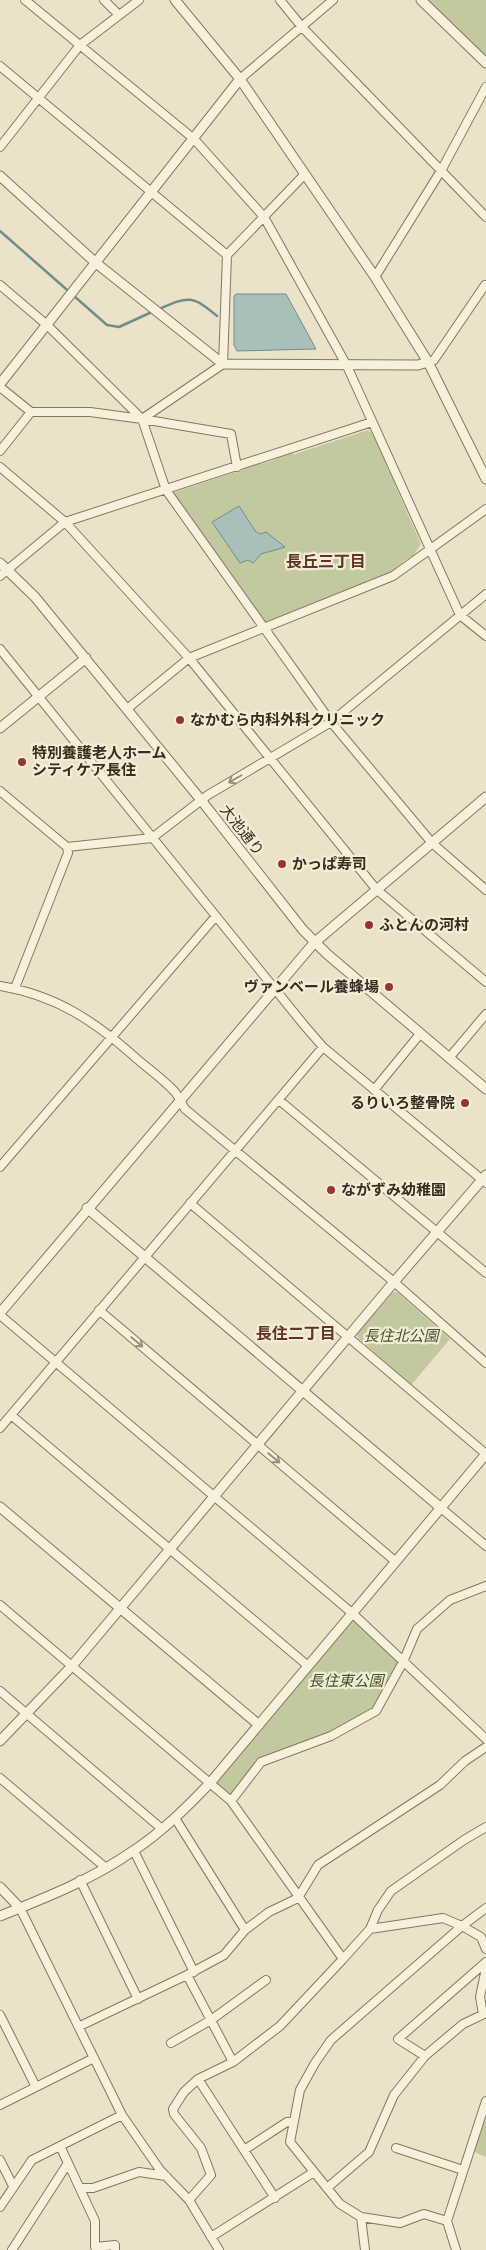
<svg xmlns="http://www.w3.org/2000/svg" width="486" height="2250" viewBox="0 0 486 2250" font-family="'PT Serif','Noto Sans JP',serif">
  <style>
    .green { fill: #c2c99e }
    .water { fill: #a9c0ba; stroke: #708e88 }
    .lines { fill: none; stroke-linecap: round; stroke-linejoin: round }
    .stream { stroke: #708e88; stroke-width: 2.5 }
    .minor-casing { stroke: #87765f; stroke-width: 10 }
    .tertiary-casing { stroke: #87765f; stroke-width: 11 }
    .minor { stroke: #f7f0dc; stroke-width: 8 }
    .tertiary { stroke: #f7f0dc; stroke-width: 9 }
    .oneway { stroke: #988e7e }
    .poi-dot { fill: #913634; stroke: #f3edd8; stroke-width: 2 }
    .labels { text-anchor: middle; stroke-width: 4.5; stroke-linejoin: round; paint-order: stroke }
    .poi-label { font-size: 15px; font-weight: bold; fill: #382d21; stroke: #f3edd8; text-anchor: start }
    .street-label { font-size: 15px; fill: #382d21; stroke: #f3edd8 }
    .park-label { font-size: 15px; font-style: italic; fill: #47532a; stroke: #f3edd8 }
    .neighbourhood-label { font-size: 16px; font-weight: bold; fill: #613324; stroke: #f3edd8 }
  </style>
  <rect width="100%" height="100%" fill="#ebe2c9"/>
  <path class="green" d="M425,0H486V57Z
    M368,430C378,435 385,461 389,472H392L397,482L395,485L421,544L413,556C402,559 397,570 386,575C379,579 372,577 365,582C335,601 297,612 264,625L174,496L175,492L242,470L255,464H261L274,460L278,457L289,453L295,454Z
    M393,1292H397L450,1339L411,1385L358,1338L357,1334Z
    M352,1613L403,1662L376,1711L331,1736L261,1762L231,1801L210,1783Z
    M486,2112V2157L470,2150Z"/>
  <path class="water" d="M236,294H286L316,349L237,351L234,345V296Z
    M239,506L256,532L261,534L266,532L285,547L261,554L253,563L248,560L240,563L212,522Z"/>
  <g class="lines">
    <path class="stream" d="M0,231L107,325L119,327L154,311
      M159,309C189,296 192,295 217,316"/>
    <defs>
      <path id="minor" d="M25,0L194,139L264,217L347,366L460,615L486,636
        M104,0L119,15
        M280,0L302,27L486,217
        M0,66L227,255L223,364L142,419
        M240,79L333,0
        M0,147L80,45L139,0
        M227,255L304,175
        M375,277L442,169L486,87
        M0,285L47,325L142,419L166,490L331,722L432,843L486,890
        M428,362L434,360L485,285L486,287
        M0,387L31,412H90L142,419L231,434L237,467
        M0,451L31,412
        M0,467L65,522L189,658L376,889L486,982
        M0,576L65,522L372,422
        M0,649L304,1025L323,1047L486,1183
        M127,709L189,658L393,576L486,509
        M0,791L67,847L152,838L208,795L331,722L486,594
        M0,986C56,995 96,1022 137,1059C150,1070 164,1080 175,1092C179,1097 182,1104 185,1109L394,1282L486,1363
        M15,988L68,853L67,847
        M449,1058L486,1014
        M374,1090L420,1034
        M279,1100L486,1273
        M0,1167L216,916
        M190,1203L486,1454
        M99,1310L395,1561
        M0,1315L352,1613L486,1739
        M11,1415L307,1665
        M0,1428L323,1047
        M441,1508L486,1546
        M486,1586L450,1600L417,1629L403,1662L376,1711L331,1736L261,1762L231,1801L343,1959L370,1929L443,1918L462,1926L481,1937L486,1949
        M0,1605L231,1801
        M0,1691L162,1829
        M0,1778L106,1868
        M175,1818L245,1930
        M134,1851L194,1972
        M80,1880L138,1999
        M20,1908L122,2115L160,2170L189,2200L219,2250
        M370,1929L378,1910L391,1891L464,1840L486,1827
        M187,1975L233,2062
        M483,2014L480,1997L486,1968
        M0,2015L36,2087
        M80,2026L187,1975L224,1955L245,1930L269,1912L298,1898L318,1865L440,1785L465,1761L486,1747
        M171,2043L211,2020L266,1980
        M425,2056L398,2039L486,1962
        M198,2079L275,2198
        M0,2105L94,2058
        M396,2148L463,2170
        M244,2150L287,2122H293
        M0,2160L13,2186
        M68,2163L95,2221V2247L115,2245V2250
        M80,2188H93L139,2172L166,2176
        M327,2188L290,2142L300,2090L315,2063L331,2040L462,1926L486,1908
        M189,2200L211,2175L201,2148L174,2114L173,2109L184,2092L198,2079L233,2062L280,2026L343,1959
        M0,2207L32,2160L122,2115
        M361,2217L365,2250
        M447,2221L424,2214L400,2223L361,2217L340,2204L327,2188L369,2152L394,2095L425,2056L463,2024L486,2013
        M211,2237L314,2172
        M12,2250L68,2163L60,2146
        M456,2250L447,2221L486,2101"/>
      <path id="tertiary" d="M175,0L240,79L375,277L428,362L486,479
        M421,0L486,63
        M0,176L96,263L223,364L418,365L428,362
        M0,384L240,79
        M0,563L35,597L201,800L303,930L327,954L486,1089
        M0,728L86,658
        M87,1208L441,1508
        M0,1313L314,943L486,797
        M0,1507L259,1725
        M0,1741L71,1667L394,1282L486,1175
        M0,1887L20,1908
        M0,1916C45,1898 93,1879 133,1851C162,1832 186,1808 210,1783L486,1454"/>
    </defs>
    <use href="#minor" class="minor-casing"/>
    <use href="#tertiary" class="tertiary-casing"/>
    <use href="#minor" class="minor"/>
    <use href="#tertiary" class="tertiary"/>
  </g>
  <defs><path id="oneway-shaft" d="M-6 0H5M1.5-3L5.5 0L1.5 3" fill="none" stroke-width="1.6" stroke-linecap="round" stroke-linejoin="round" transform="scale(1.25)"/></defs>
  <g class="oneway">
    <use href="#oneway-shaft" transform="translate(235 779) rotate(150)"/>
    <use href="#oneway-shaft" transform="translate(137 1342) rotate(40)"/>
    <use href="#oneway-shaft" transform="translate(274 1458) rotate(40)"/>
  </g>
  <g class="poi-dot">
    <circle cx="180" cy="720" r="5"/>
    <circle cx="22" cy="762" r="5"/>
    <circle cx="282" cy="864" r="5"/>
    <circle cx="369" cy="925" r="5"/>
    <circle cx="389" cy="987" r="5"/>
    <circle cx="465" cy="1103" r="5"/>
    <circle cx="331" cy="1190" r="5"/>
  </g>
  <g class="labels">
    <g class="poi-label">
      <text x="190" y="725">なかむら内科外科クリニック</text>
      <text x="32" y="758">特別養護老人ホーム<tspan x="32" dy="17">シティケア長住</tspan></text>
      <text x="292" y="869">かっぱ寿司</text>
      <text x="379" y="930">ふとんの河村</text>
      <text x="379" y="992" text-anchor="end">ヴァンベール養蜂場</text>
      <text x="455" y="1108" text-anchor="end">るりいろ整骨院</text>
      <text x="341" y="1195">ながずみ幼稚園</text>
    </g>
    <g class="street-label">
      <text transform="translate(242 830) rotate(52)" y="5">大池通り</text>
    </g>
    <g class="park-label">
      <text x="401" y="1341">長住北公園</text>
      <text x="346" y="1686">長住東公園</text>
    </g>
    <g class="neighbourhood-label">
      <text x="326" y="567">長丘三丁目</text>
      <text x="296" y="1339">長住二丁目</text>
    </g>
  </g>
</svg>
